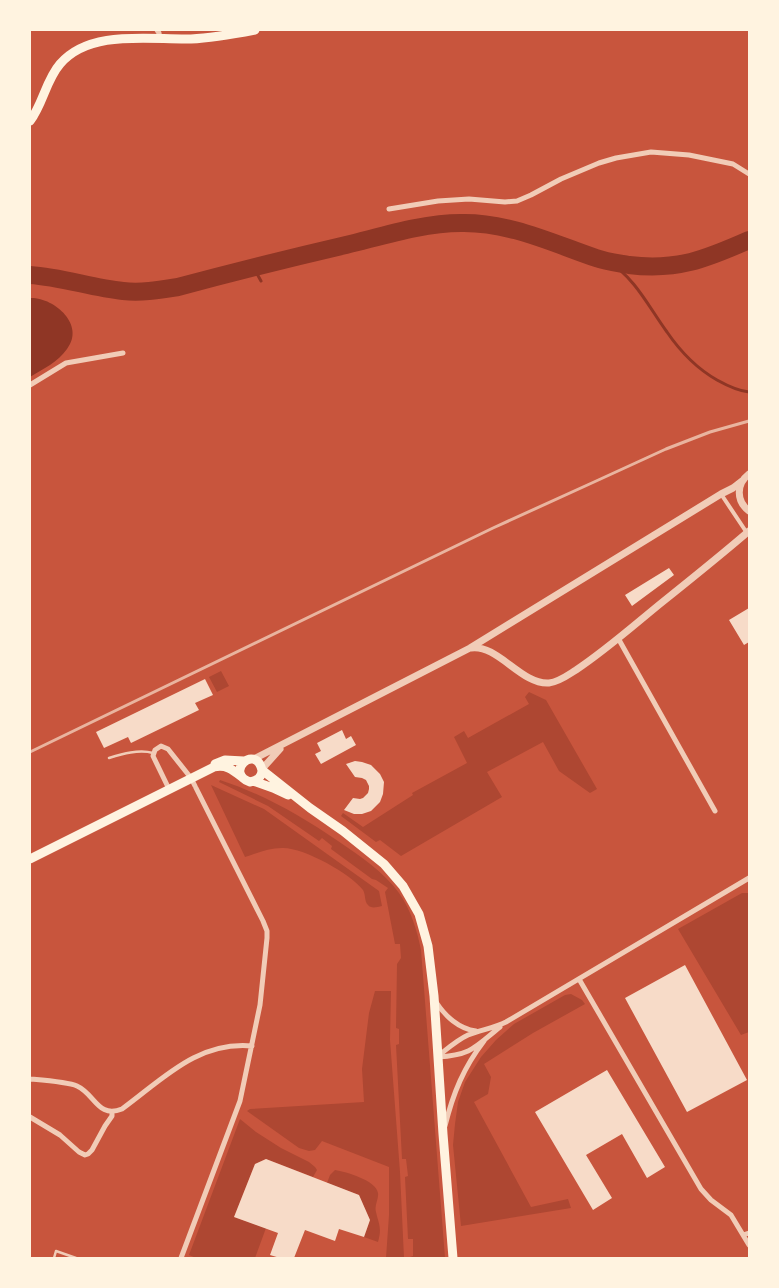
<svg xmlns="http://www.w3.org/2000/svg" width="779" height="1288" viewBox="0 0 779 1288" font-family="'Exo 2',sans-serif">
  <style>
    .green { fill: #ae4732 }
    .water { fill: #8f3625 }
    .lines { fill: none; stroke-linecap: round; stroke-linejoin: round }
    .stream { stroke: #8f3625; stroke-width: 3 }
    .river { stroke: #8f3625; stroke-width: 18 }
    .building { fill: #f7dbc8 }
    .service { stroke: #f1ccb7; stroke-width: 2.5 }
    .pedestrian { stroke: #f1ccb7; stroke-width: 4 }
    .minor { stroke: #f1ccb7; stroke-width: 5 }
    .tertiary { stroke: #f1ccb7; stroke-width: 7 }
    .primary { stroke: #fff3e0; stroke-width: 9 }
    .rail { stroke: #e9b49f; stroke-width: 3 }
  </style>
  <rect width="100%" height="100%" fill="#c8553d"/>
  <path class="green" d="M221,671L229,686L217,692L209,677Z
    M529,692L546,700L597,789L590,793L559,771L543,742L487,772L502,797L401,856L380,840L376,842L341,816L343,813L363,827L413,795L412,793L467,763L454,737L464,731L468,738L529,704L525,697Z
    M220,780C263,794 301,816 338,841C360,856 384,872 399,893C411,910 417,930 421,950L445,1258H410V1257L413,1256V1239H408L405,1177L408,1176L406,1159H402L396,1045L399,1044V1029L396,1028L397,964L401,958L400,944H395L385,892L388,888L376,880L372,879L331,849L332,846L322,838L319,841L268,806L219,782Z
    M211,785L264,809L379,891L382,906C377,907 371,909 368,905C364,901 366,895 363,890C351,874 303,847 282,848C269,848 257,853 245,857Z
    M742,893H749V1032L741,1035L678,929Z
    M375,991H391L390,1040L400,1172L404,1258H386L389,1215V1167L322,1141L315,1150L309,1151L299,1148L247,1111L250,1109L364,1102L362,1069L369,1013Z
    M571,994L582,1000L585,1004L533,1033L484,1064L491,1077L488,1094L474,1102L531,1207L568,1199L571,1208L461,1226L453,1145L455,1124L458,1102L465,1082L481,1057L496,1040L514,1024L565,995Z
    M240,1119L256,1132L281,1148L309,1162L315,1167L317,1170L313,1177L266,1159L255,1164L234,1217L266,1228L255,1258H196L189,1255Z
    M335,1170C346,1172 376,1180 378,1193C379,1199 374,1205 376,1212C379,1225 382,1228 378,1242L364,1237L370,1220L359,1195L327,1183L330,1175Z"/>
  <path class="water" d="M30,298C54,297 86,325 67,349C58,362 43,369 30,377Z"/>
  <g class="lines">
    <path class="stream" d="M608,261C636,279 648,306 667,332C680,351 696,368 717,380C726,385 738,391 749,392
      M249,268L256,272L261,281"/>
    <path class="river" d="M30,275C62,277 92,288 123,291C142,293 159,290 178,287C234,272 290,258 346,245C383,236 423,223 461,223C509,222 552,243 596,258C607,262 618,263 629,265C677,271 706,259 749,240"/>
  </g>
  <path class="building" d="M669,568L674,575L632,606L625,595Z
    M749,608V642L744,645L729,620Z
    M205,679L213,695L195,703L199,710L131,743L128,737L104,748L96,732Z
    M342,730L346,739L351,736L356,745L321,764L315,754L321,751L317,743Z
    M355,761L362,762L371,765L380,774L384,782L383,794L380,802L371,811L362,814H354L344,810L353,798L360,799L363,798L368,793L369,789V786L366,780L362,778L355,777L346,764Z
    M685,965L747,1080L687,1112L625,998Z
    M607,1070L665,1167L647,1178L622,1134L586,1155L612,1198L593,1210L535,1112Z
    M266,1159L359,1195L370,1220L364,1237L339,1229L335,1241L305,1230L294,1258H280L270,1255L278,1233L234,1217L255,1164Z"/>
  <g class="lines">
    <path class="service" d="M109,758C122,754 139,749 153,753
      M54,1258L56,1251L76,1258"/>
    <path class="pedestrian" d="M721,494L747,533"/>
    <path class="minor" d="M157,30L159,33L160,39
      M389,209L438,201L469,199L505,202L517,201L531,195L561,179L599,163L616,158L651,152L689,155L733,164L749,174
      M30,385L66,363L123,353
      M618,638L715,811
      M169,789L153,756L155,750L161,746L168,749L191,778L195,786
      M579,979L701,1189L711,1200L731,1215L743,1235
      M436,1002C445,1016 459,1029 476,1031
      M438,1056C447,1049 457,1040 468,1035C480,1030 494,1028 506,1022L749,878
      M438,1057C472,1055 475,1047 500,1027
      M30,1079C41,1080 68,1082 77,1086C95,1094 98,1119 122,1109C162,1080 197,1041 252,1046
      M30,1117L60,1135L79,1152L85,1155L88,1154L92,1150L105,1126L112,1116V1112
      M445,1126C453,1093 464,1067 484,1041
      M749,1233L743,1235L749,1245
      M181,1258L240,1101L260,1005L267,938V931L263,921L196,788"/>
    <path class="tertiary" d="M749,474C736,484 736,501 749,511
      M471,648C498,644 521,685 549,683C559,682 568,675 576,670C606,650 633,626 660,604C690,580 720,556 749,531
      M254,759L470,648L721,494L733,488L742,481
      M262,769L280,749"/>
    <path class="primary" d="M30,121C43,104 46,80 60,64C90,29 149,40 191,39C212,38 234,34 255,30
      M215,764L225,760L244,761
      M262,770C262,777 257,781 250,782C224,773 255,743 262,770L310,808L343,831L384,864L403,886L419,914L428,946L434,996L443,1134L453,1258
      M253,781L273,788L288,795
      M30,859L214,767C226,764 233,770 242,777"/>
    <path class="rail" d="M30,752L493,528L594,482L666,449L710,432L749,421"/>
  </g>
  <rect width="779" height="1288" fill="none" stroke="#fff3e0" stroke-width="62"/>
</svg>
